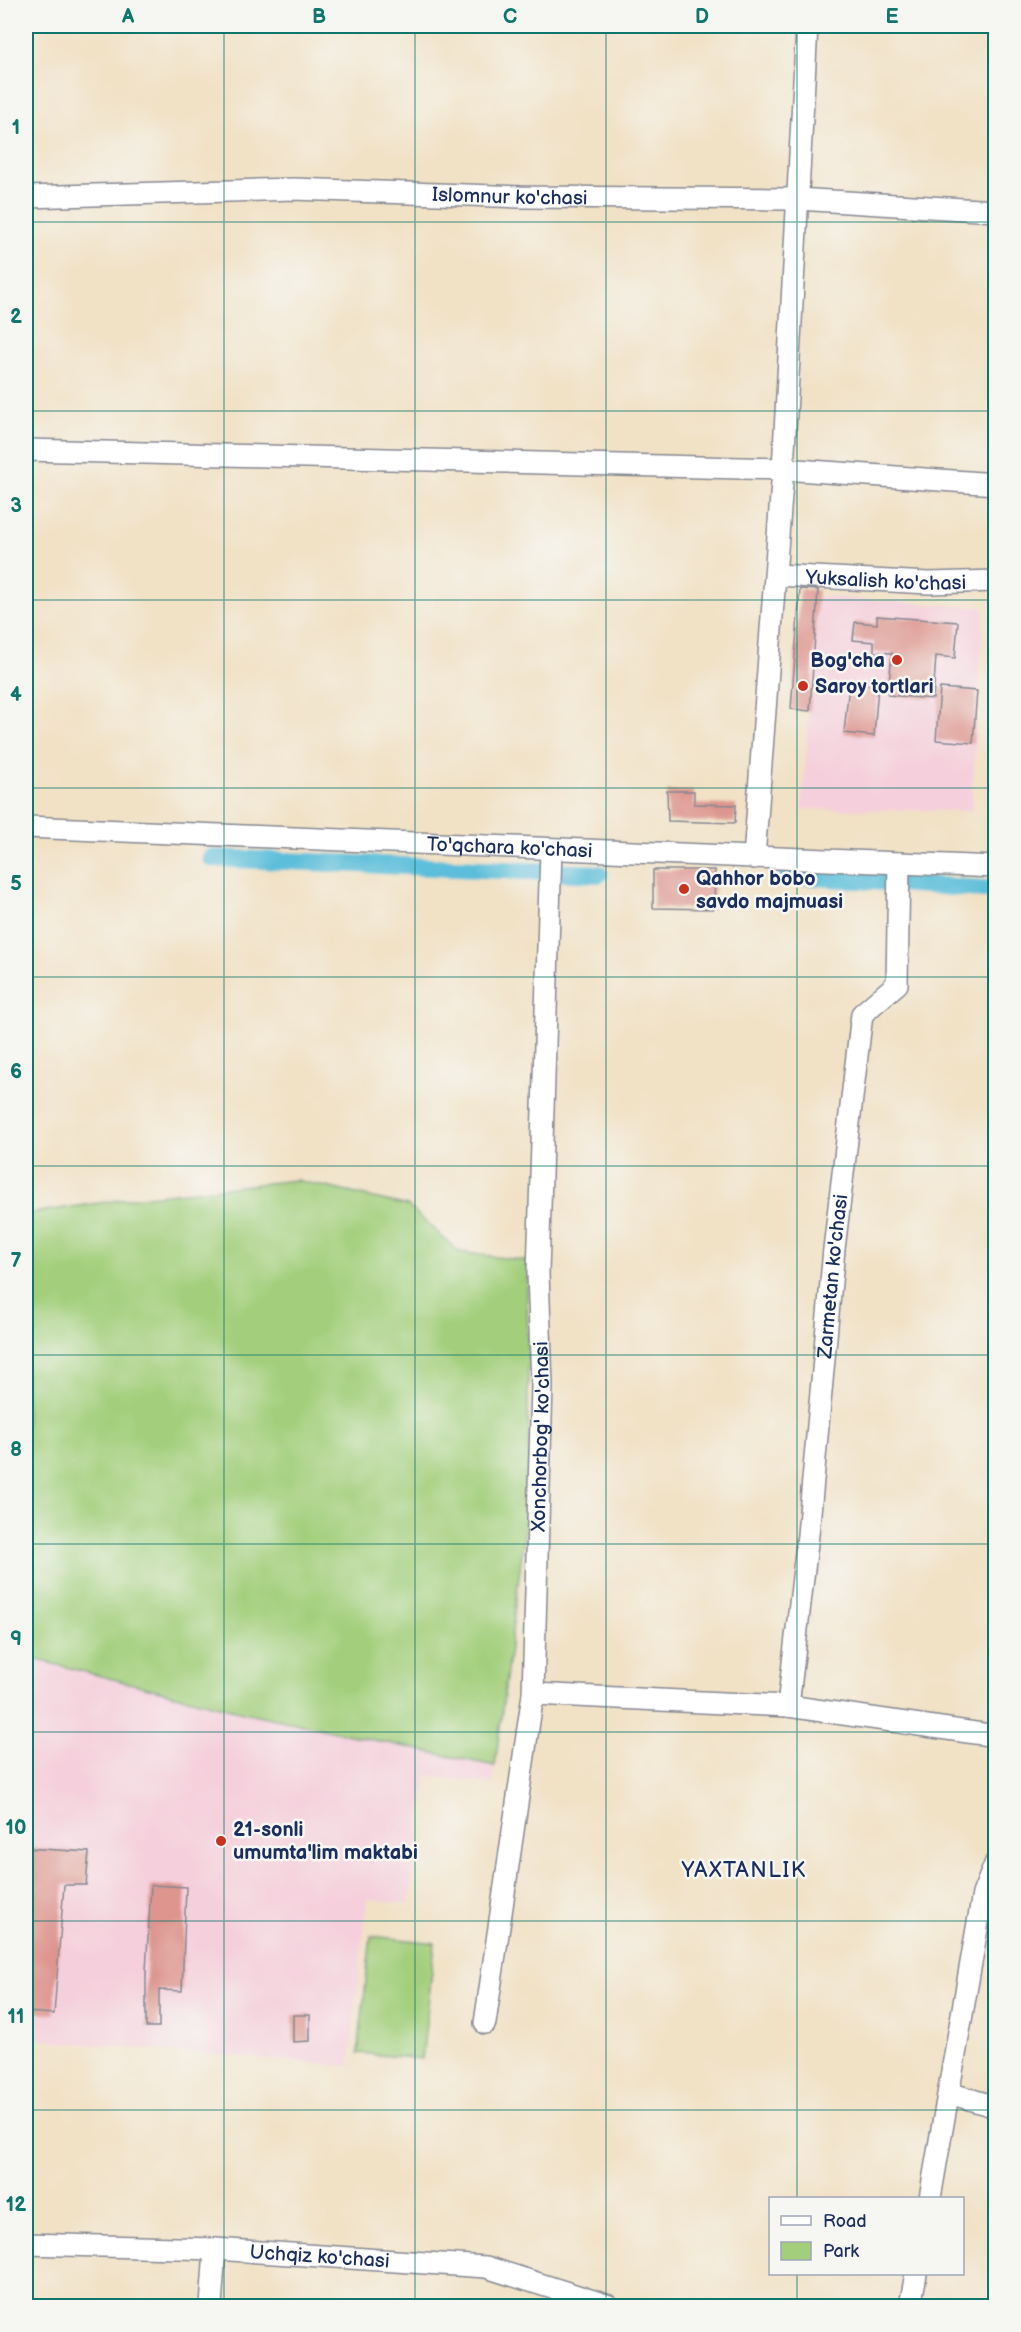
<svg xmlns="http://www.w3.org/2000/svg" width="1021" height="2332" viewBox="0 0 1021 2332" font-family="'Balsamiq Sans',sans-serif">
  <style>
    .built { fill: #f5cfdb }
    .green { fill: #a3cf7c; stroke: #5f7f6d; stroke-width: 1.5 }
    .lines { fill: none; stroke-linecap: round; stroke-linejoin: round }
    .canal { stroke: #5bbeda; stroke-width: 18 }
    .building { fill: #dd958e }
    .minor-casing { stroke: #868892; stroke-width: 24 }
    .minor { stroke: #fff; stroke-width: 21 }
    .grid { fill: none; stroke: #0f766e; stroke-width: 1.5; stroke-opacity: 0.55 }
    .poi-dot { fill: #c8321e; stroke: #f6f6f2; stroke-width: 2 }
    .labels { text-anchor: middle; stroke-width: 5; stroke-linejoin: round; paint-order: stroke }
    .street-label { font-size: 20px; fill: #1b2f5e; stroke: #f6f6f2 }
    .poi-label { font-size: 20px; font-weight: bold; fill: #1b2f5e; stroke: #f6f6f2; text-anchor: start }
    .quarter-label { font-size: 22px; letter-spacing: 1.5px; fill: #1b2f5e; stroke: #f6f6f2 }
    .neatline { fill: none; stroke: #0f766e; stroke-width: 2 }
    .grid-label { font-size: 20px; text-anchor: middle; font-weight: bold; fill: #0f766e }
  </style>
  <rect width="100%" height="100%" fill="#f6f6f2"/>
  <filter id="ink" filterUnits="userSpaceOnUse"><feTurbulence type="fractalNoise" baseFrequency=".0167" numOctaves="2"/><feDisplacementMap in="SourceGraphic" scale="12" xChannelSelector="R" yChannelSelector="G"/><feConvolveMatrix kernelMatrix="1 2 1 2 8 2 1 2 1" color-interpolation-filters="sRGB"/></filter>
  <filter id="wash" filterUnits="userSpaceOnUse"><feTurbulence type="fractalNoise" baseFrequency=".008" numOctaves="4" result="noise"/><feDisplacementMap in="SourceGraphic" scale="24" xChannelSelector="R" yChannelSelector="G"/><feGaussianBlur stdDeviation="1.35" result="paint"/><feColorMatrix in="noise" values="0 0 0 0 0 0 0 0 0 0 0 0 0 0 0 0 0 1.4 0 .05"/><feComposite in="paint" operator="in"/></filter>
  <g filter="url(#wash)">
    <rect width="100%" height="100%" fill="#f1e1c5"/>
    <path class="built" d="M818,596L984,608L971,811L802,809Z
      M26,1657L243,1712L495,1766L492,1784L426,1775L409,1904L367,1899L349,2066L26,2039Z"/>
    <path class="green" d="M296,1180L408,1206L459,1252L527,1261L529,1497L495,1766L243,1712L26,1657V1214L139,1197Z
      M371,1936L435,1943L422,2059L358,2053Z"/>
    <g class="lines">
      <path class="canal" d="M211,858L599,874
        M788,875L996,890"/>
    </g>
    <g id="blocks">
      <path class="building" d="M800,589L818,590L810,711L791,709Z
        M877,616L958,622L955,658L936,656L933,699L888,695L892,653L874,652V642L853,640L855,622L877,624Z
        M849,684L878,686L874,736L844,733Z
        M940,688L977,691L973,743L936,740Z
        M667,791H694V804L736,805L735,823L668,821Z
        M653,870H715L714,909L653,908Z
        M26,1848L89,1852L86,1885H64L54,2014L26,2012Z
        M151,1885L186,1887L182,1991L159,1990V2027H146V1971Z
        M293,2015H310V2041L293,2042Z"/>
    </g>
  </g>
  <g filter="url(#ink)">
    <use href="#blocks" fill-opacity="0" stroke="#868892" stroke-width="1.5"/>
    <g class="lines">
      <defs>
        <g id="minor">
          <path id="s1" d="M26,197L293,189L521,197L797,199L996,211"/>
          <path d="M26,450L783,469L996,484"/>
          <path id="s2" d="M776,575L929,583L996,581"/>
          <path id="s3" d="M26,827L996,867"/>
          <path d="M754,858L783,469L807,26"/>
          <path d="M533,1694L788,1706L996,1736"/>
          <path id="s4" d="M788,1706L808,1535L834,1249L862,1014L897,984L899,863"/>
          <path id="s5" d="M485,2023L533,1694L542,1385L538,1273L551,849"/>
          <path d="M949,2093L996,2107"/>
          <path d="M930,2198L983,1894L996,1862"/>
          <path id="s6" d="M26,2244L215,2249L486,2267L609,2306"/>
          <path d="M211,2306L215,2249"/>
          <path d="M910,2306L916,2274"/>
        </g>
      </defs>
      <use href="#minor" class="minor-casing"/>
      <use href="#minor" class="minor"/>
    </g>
  </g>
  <path class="grid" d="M224,26V2306M415,26V2306M606,26V2306M797,26V2198M26,222H996M26,411H996M26,600H996M26,788H996M26,977H996M26,1166H996M26,1355H996M26,1544H996M26,1732H996M26,1921H996M26,2110H996M797,2274V2306"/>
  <g class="poi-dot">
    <circle cx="897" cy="660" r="6"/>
    <circle cx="803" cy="686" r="6"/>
    <circle cx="684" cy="889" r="6"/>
    <circle cx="221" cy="1841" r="6"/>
  </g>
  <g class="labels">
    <g class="street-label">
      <text dy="7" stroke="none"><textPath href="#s1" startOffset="484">Islomnur ko'chasi</textPath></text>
      <text dy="7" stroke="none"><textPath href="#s2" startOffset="110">Yuksalish ko'chasi</textPath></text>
      <text dy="7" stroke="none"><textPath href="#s3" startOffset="484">To'qchara ko'chasi</textPath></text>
      <text dy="7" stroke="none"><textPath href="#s4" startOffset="432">Zarmetan ko'chasi</textPath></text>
      <text dy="7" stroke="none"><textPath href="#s5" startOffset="590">Xonchorbog' ko'chasi</textPath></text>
      <text dy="7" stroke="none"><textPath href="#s6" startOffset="294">Uchqiz ko'chasi</textPath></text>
    </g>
    <g class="poi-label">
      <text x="885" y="667" text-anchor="end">Bog'cha</text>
      <text x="815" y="693">Saroy tortlari</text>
      <text x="696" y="885">Qahhor bobo<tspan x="696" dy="23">savdo majmuasi</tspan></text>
      <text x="233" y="1836">21-sonli<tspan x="233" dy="23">umumta'lim maktabi</tspan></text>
    </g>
    <g class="quarter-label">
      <text x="744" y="1877">YAXTANLIK</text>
    </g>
  </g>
  <rect width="1021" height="2332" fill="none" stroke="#f6f6f2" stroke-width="66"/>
  <rect x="769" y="2197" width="195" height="78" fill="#f6f6f2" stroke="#9ea6b7" stroke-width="1.5"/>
  <rect x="781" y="2216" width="30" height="9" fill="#ffffff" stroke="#9ea6b7" stroke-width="1.5"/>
  <text x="823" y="2227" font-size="18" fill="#1b2f5e">Road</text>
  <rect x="781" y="2242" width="30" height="18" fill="#a3cf7c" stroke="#9ea6b7" stroke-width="1.5"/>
  <text x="823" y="2257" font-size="18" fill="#1b2f5e">Park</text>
  <rect x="33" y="33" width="955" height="2266" class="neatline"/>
  <g class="grid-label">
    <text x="128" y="23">A</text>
    <text x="319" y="23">B</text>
    <text x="510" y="23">C</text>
    <text x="702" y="23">D</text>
    <text x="892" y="23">E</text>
    <text x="16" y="134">1</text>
    <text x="16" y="323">2</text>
    <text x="16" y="512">3</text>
    <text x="16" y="701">4</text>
    <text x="16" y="890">5</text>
    <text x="16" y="1078">6</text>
    <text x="16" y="1267">7</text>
    <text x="16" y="1456">8</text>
    <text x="16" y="1645">9</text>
    <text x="16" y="1834">10</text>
    <text x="16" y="2023">11</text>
    <text x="16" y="2211">12</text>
  </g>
</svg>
